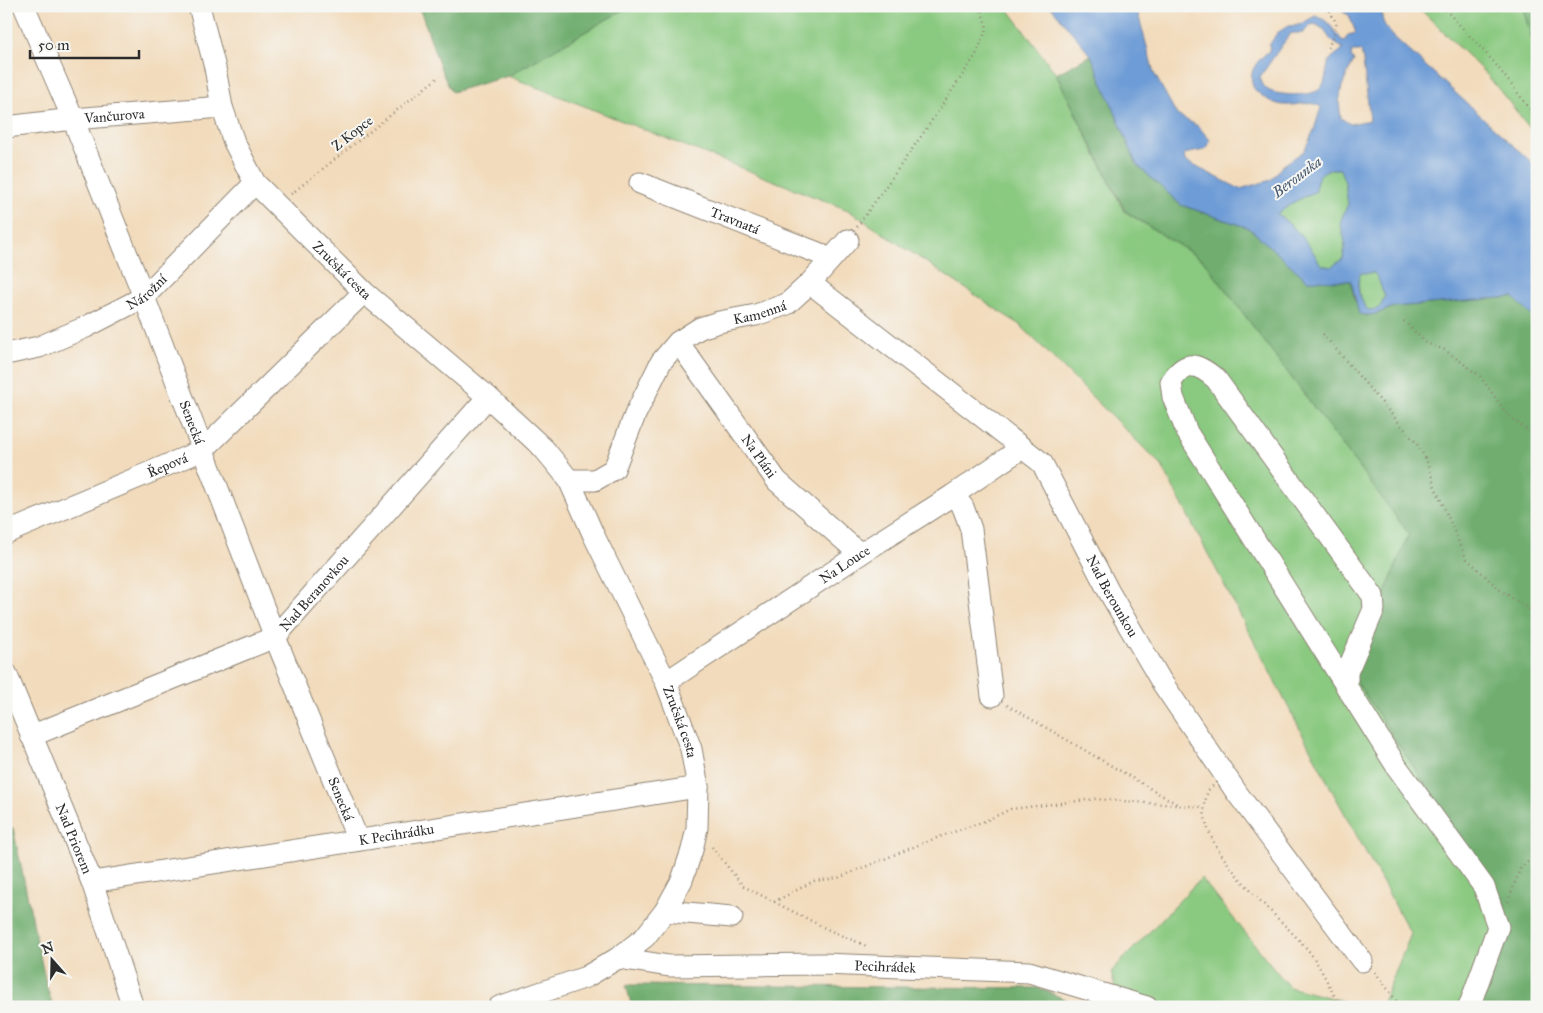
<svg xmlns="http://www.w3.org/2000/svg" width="1543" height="1013" viewBox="0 0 1543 1013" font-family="'IM FELL Great Primer',serif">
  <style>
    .green { fill: #8ac980; stroke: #5a7a56 }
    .forest { fill: #6fad6e; stroke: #4d6c4c }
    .water { fill: #6e9cd6; stroke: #4c6480; fill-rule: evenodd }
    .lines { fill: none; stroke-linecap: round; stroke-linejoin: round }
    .minor-casing { stroke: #8e8374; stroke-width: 23 }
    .path { stroke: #8e8374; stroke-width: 2.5; stroke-dasharray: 1 4; stroke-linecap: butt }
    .minor { stroke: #fff; stroke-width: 21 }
    .labels { text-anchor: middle; stroke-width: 4; stroke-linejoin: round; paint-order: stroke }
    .street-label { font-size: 14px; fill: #2b2b2b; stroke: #f6f6f2 }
    .water-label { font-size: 15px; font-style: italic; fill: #46586f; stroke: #f6f6f2 }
  </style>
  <rect width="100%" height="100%" fill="#f6f6f2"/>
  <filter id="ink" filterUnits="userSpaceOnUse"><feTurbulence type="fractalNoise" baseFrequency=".02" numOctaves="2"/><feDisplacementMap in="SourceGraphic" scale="10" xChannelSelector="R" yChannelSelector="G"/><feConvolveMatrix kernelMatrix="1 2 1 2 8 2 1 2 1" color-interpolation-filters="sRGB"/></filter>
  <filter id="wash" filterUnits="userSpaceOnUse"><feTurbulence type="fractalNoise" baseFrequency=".0096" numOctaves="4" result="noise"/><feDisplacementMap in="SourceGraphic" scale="20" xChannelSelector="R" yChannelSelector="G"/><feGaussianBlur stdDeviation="1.12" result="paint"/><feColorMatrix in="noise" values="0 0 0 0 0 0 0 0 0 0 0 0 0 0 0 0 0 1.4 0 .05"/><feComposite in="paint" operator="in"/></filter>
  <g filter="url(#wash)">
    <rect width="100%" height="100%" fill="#f2dbbc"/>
    <path class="green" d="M630,6H1006L1056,74L1124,211L1204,261L1409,534L1352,675L1505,903L1467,1007H1381L1411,934L1335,796L1162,466L1020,325L848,210L508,76Z
      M1417,6H1522L1537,51V137L1488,76Z
      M1330,169H1340L1345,182L1348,204L1340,222L1345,241L1343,259L1331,267L1321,265C1308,243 1298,229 1277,214L1294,202L1316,191C1316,179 1318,173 1330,169Z
      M1361,272L1374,273C1380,279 1380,287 1385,295C1380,306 1383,310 1368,310C1360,302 1355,283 1361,272Z
      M1201,878L1289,987L1366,1007H1120L1111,972Z"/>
    <path class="forest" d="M418,6H630L508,76L452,92C436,65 431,34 418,6Z
      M1522,6H1537V51L1534,46Z
      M1091,55L1137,165L1181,205L1249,228L1307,280L1351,281L1354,299L1366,316L1379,313L1393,307L1513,297L1537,321V1007H1467L1505,903L1352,675L1409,534L1204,261L1125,211L1056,74Z
      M6,825L13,828L46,984L53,1007H6Z
      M626,985L1039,988L1083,1007H632Z"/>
    <path class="water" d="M1050,6H1136L1154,73L1177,115L1198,126L1210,140L1208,147L1204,150L1184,154L1185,161L1240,189L1271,180L1282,166L1304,151L1314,130L1321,107C1310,100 1302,105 1290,105C1279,106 1270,102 1261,95C1257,92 1253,89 1252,83C1249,69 1259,59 1269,51L1270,44L1277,33L1288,26L1299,25L1315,16C1330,19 1334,33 1344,42L1348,35L1356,33L1349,15L1343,12L1346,6H1384C1378,19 1386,28 1394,37L1537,167V321L1513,297L1393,307C1381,312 1371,317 1359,314L1351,281L1307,280L1249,228L1181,205L1137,165L1091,55ZM1315,24L1325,30C1329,40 1334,43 1343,48C1340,53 1332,56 1329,61C1326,69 1327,81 1321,88C1314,97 1277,96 1268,90C1263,87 1262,82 1260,77C1261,75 1287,38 1290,34L1294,33H1303L1311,25ZM1352,51H1361L1363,61L1370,120L1350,124L1341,118L1339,103L1342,86L1354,60L1351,58ZM1330,169H1340L1345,182L1348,204L1340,222L1345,241L1343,259L1331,267L1321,265C1307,241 1299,231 1277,214L1294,202L1316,191C1316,179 1318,173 1330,169ZM1361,273H1374C1380,279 1380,287 1385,295C1380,306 1383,310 1368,310C1360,302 1354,283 1361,273Z"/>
  </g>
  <g filter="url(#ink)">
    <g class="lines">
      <defs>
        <g id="minor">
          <path id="s1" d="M24,6L73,119L144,297L275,637L358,840"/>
          <path id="s2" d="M199,6L215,68L222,107L234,142L255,183L364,292L488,397L544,449L558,466L569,480L594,536L666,682L691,749L698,787L697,828L692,850L682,880L665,911L645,937L618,958L586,977L499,1007"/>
          <path id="s3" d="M6,127L73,119L222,107"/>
          <path id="s4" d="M640,183L818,253L830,260"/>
          <path id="s5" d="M810,283L1042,463L1109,592L1161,681L1237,793L1362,961"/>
          <path id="s6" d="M678,342L777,481L860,554"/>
          <path id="s7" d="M6,354L39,347L86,327L144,297L255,183"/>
          <path id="s8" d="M569,480H595L614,469L635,415L661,362L678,342L700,328L719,322L756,315L787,304L810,283L848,240"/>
          <path d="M953,495L963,507L971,529L992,696"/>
          <path id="s9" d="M6,533L203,450L364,292"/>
          <path id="s10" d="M6,673L92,882L133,1007"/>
          <path id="s11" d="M666,682L860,554L953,495L1022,448"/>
          <path d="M1347,688V672L1374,609L1373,596L1216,379C1197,363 1186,359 1171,382L1173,397L1187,432L1397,767L1484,887L1498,927L1469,1007"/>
          <path id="s12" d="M31,736L275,637L488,397"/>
          <path id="s13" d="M92,882L698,787"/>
          <path d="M665,911L732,917"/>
          <path id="s14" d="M618,958L669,966L823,964L1029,972L1147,1007"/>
        </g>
      </defs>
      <use href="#minor" class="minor-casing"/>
      <path class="path" d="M1442,6L1493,61L1537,118
        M1328,48L1337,27L1334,18L1330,14V6
        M291,194L440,76
        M857,227L920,138L976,55L987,28L980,6
        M1404,321L1426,343L1445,350L1480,376L1507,414L1537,438
        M1323,334L1417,444L1426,459L1435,487L1466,558L1499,589L1537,615
        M1007,705L1177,804
        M1213,786C1208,789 1207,793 1206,798C1191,847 1280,916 1308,950C1320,965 1331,990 1340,1007
        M712,847L743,886L831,931L869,947
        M774,902L814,881L838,878L928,841L985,821L1011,809L1095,799L1203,807
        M1508,902L1520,869L1537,853
        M1375,972L1401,1007"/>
      <use href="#minor" class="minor"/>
    </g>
  </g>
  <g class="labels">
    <g class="street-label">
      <text dy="5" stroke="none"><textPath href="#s3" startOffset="109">Vančurova</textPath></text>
      <text transform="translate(352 133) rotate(-38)" y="5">Z Kopce</text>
      <text dy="5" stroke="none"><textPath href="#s4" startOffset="102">Travnatá</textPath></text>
      <text dy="5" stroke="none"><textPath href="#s2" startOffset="310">Zručská cesta</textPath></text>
      <text dy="5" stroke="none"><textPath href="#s7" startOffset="155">Nárožní</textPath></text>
      <text dy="5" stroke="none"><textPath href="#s8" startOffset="279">Kamenná</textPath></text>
      <text dy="5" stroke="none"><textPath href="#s1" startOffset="449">Senecká</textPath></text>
      <text dy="5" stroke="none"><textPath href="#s6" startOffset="140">Na Pláni</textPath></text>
      <text dy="5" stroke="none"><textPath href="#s9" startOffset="175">Řepová</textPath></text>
      <text dy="5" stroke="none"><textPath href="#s11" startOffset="214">Na Louce</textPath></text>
      <text dy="5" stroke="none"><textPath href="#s12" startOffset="322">Nad Beranovkou</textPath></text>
      <text dy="5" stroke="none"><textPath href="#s5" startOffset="444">Nad Berounkou</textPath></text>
      <text dy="5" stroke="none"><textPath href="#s2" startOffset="886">Zručská cesta</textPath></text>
      <text dy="5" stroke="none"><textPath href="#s1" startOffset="854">Senecká</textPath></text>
      <text dy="5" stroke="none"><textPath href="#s13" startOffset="308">K Pecihrádku</textPath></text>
      <text dy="5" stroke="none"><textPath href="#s10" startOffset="179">Nad Priorem</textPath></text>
      <text dy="5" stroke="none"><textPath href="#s14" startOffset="268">Pecihrádek</textPath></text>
    </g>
    <g class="water-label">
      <text transform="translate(1297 177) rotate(-37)" y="5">Berounka</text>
    </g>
  </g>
  <rect width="1543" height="1013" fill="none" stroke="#f6f6f2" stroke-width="25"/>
  <g transform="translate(52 960) rotate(340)" stroke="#f6f6f2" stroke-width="4" paint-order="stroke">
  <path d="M0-4L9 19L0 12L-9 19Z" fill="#2b2b2b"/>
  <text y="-8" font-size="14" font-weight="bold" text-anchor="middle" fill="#2b2b2b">N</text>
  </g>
  <path d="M30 50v8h109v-8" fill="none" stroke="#2b2b2b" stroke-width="2.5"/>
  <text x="38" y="50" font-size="15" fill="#2b2b2b" stroke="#f6f6f2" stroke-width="4" paint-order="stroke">50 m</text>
</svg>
